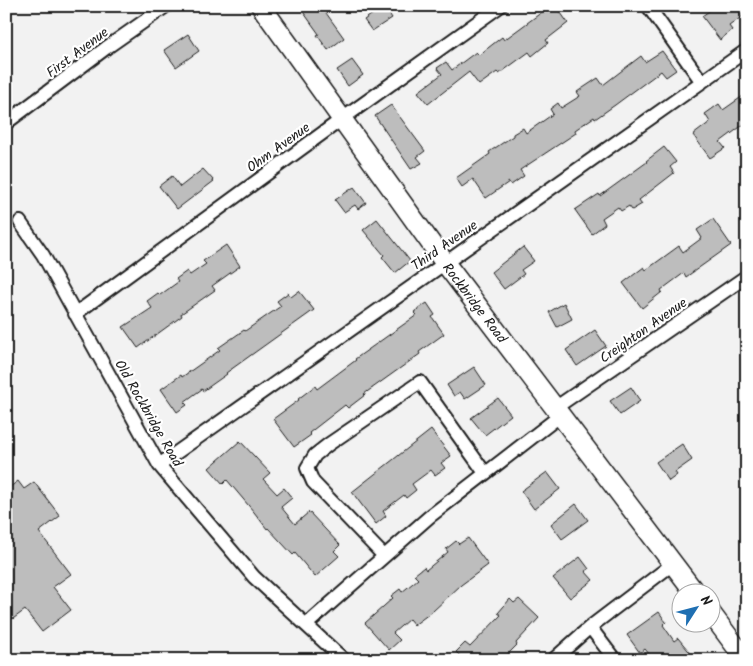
<svg xmlns="http://www.w3.org/2000/svg" width="753" height="666" viewBox="0 0 753 666" font-family="Kalam,sans-serif">
  <style>
    .building { fill: #bdbdbd; stroke: #1c1c1c }
    .lines { fill: none; stroke-linecap: round; stroke-linejoin: round }
    .street-casing { stroke: #1c1c1c; stroke-width: 16 }
    .secondary-casing { stroke: #1c1c1c; stroke-width: 22 }
    .street { stroke: #fff; stroke-width: 12 }
    .secondary { stroke: #fff; stroke-width: 19 }
    .labels { text-anchor: middle; stroke-width: 4.5; stroke-linejoin: round; paint-order: stroke }
    .street-label { font-size: 14px; fill: #1c1c1c; stroke: #fff }
  </style>
  <rect width="100%" height="100%" fill="#f2f2f2"/>
  <filter id="ink" filterUnits="userSpaceOnUse"><feTurbulence type="fractalNoise" baseFrequency=".02" numOctaves="2"/><feDisplacementMap in="SourceGraphic" scale="10" xChannelSelector="R" yChannelSelector="G"/><feConvolveMatrix kernelMatrix="1 2 1 2 8 2 1 2 1" color-interpolation-filters="sRGB"/></filter>
  <g filter="url(#ink)">
    <path class="building" d="M299,6H321L344,38L328,50L317,35L319,34Z
      M384,6L392,18L372,31L364,20Z
      M546,6H556L568,23L546,40L548,43L532,56L529,52L499,74L497,72L479,85L469,72L428,104L418,92L442,74L437,68L446,62L452,70L476,52L479,55L502,37L504,40L542,12L541,11Z
      M716,6H747V13L729,26L732,30L720,40L702,16Z
      M188,34L199,51L176,67L164,50Z
      M662,51L676,70L666,77L661,71L615,105L595,119L594,117L575,130L576,133L520,170L524,176L511,185L509,182L486,198L473,179L462,187L456,178L490,154L489,152L513,136V134L523,128L526,133L553,114L550,109L558,103L561,108L580,96L577,92L598,78L603,85L641,56L645,62Z
      M352,60L363,75L348,86L337,70Z
      M743,96L747,102V122L720,142L725,148L710,158L693,135L710,122L705,114L719,104L723,110Z
      M391,105L425,151L417,157L422,163L411,169L375,116Z
      M664,147L676,162L670,167L674,173L639,200L642,204L632,210L629,206L621,211L618,207L602,218L605,224L592,234L575,210L599,194L600,196L647,162L646,161Z
      M203,169L214,181L177,209L159,186L172,176L180,187Z
      M354,187L366,203L358,209L355,205L344,212L335,200Z
      M377,219L410,261L395,273L382,257L384,255L363,230Z
      M713,219L731,245L686,277L684,273L661,290L662,292L642,308L623,283L644,267L646,270L679,246L683,252L702,238L697,230Z
      M226,245L240,266L212,286L215,290L181,314L182,316L138,348L123,327L152,308L147,301L158,293L160,295L178,282L176,279L187,271L190,275L206,264L203,261Z
      M523,247L534,261L521,270L524,274L504,289L491,272Z
      M299,291L314,310L226,373L227,374L203,391L202,389L184,402L187,405L177,412L161,389L181,375L182,377L220,350L218,348L244,330L245,331L281,306L277,301L288,293L291,297Z
      M427,303L435,315L432,317L444,334L419,352L420,354L364,394L365,395L348,408L345,405L309,433L311,435L294,447L273,419L299,400L298,399L315,386L317,389L356,360L355,359L417,315L414,312Z
      M564,303L572,319L557,327L549,312Z
      M595,330L606,346L577,366L566,350Z
      M474,367L486,385L465,399L460,392L454,396L447,385Z
      M631,387L640,401L620,415L610,401Z
      M498,398L511,415L485,435L471,418Z
      M431,430L451,456L441,463L445,468L435,475L431,470L412,484L416,490L406,498L404,495L383,511L386,516L376,524L352,492Z
      M240,441L270,473L263,479L277,494L284,488L292,498L281,507L295,524L309,512L340,545L334,551L339,556L315,577L295,553L293,555L268,528L267,529L254,512L227,480L223,484L209,468Z
      M682,444L692,460L675,472L677,475L669,481L656,462Z
      M547,472L560,489L534,509L521,491Z
      M18,481L24,489L34,482L60,516L39,532L71,574L53,587L71,610L42,632L25,610L6,624V490Z
      M576,504L588,520L562,539L551,524Z
      M468,538L488,565L461,585L433,611L414,625L409,619L393,633L400,640L389,650L365,623L393,598L391,596L400,589L402,592L418,579L414,575L424,567L426,570L448,552L446,549L456,541L459,544Z
      M580,557L589,569L585,571L593,580L570,598L553,578Z
      M510,599L514,603L519,599L539,618L516,643L517,645L502,660H464L456,652L465,643L470,647L501,615L498,613Z
      M659,612L666,622L663,625L674,641L678,638L693,656L687,660H654L645,649L640,653L627,635Z"/>
    <g class="lines">
      <defs>
        <path id="street" d="M648,6L702,82
          M6,123L106,48L166,6
          M20,222L43,255L159,465L254,577L344,660
          M75,314L342,119L500,6
          M555,408L747,276
          M159,465L747,50
          M384,556L313,482L307,468L315,455L329,444L420,382L485,473
          M306,625L429,517L561,415
          M590,627L615,660
          M553,660L590,627L674,563"/>
        <g id="secondary">
          <path id="s1" d="M261,6L445,263L696,594"/>
          <path d="M710,612L746,660"/>
        </g>
      </defs>
      <use href="#street" class="street-casing"/>
      <use href="#secondary" class="secondary-casing"/>
      <use href="#street" class="street"/>
      <use href="#secondary" class="secondary"/>
    </g>
  </g>
  <g class="labels">
    <g class="street-label">
      <text transform="translate(77 52) rotate(-37)" y="5">First Avenue</text>
      <text transform="translate(278 147) rotate(-36)" y="5">Ohm Avenue</text>
      <text transform="translate(444 245) rotate(-35)" y="5">Third Avenue</text>
      <text dy="5" stroke="none"><textPath href="#s1" startOffset="366">Rockbridge Road</textPath></text>
      <text transform="translate(643 330) rotate(-35)" y="5">Creighton Avenue</text>
      <text transform="translate(149 413) rotate(60)" y="5">Old Rockbridge Road</text>
    </g>
  </g>
  <rect width="753" height="666" fill="none" stroke="#fff" stroke-width="25"/>
  <rect x="12" y="12" width="728" height="641" fill="none" stroke="#1c1c1c" stroke-width="2" filter="url(#ink)"/>
  <g transform="translate(696 608) rotate(54)"><circle r="24" fill="#ffffff" stroke="#a4a4a4"/>
  <path d="M0-4L9 19L0 12L-9 19Z" fill="#1f6fb2"/>
  <text y="-8" font-size="14" font-weight="bold" text-anchor="middle" fill="#1c1c1c">N</text>
  </g>
</svg>
